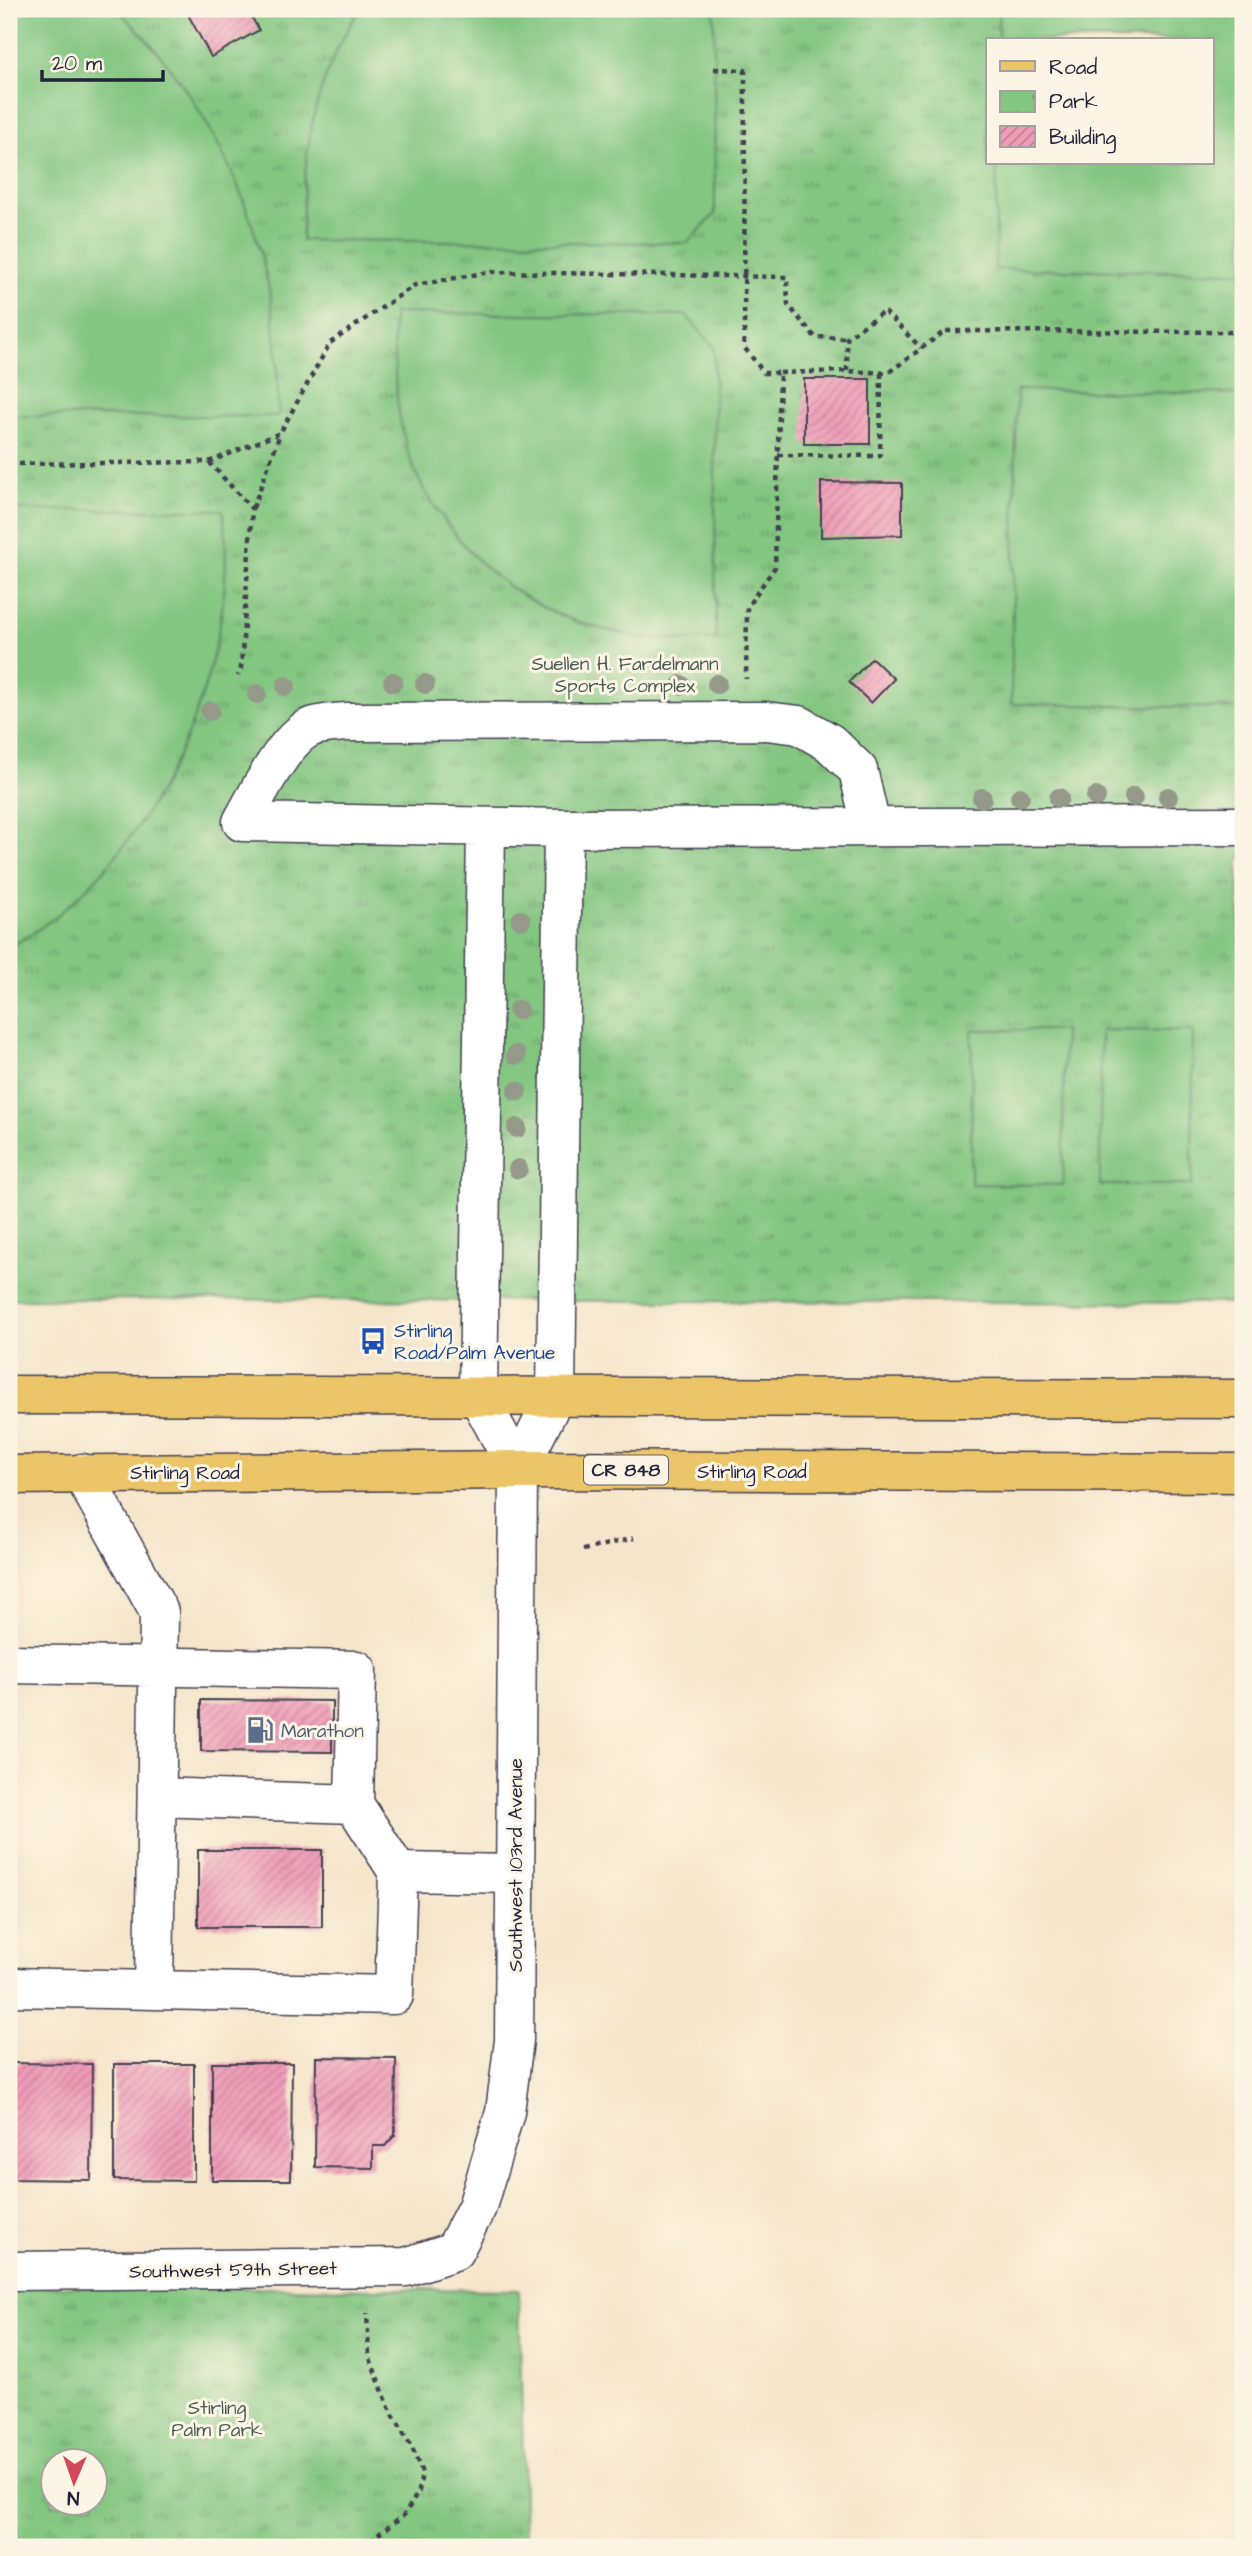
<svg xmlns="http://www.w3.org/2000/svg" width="1252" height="2556" viewBox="0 0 1252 2556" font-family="'Architects Daughter',sans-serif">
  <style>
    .park { fill: url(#park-tufts); stroke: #52745e; stroke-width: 2; fill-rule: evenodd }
    .pitch { fill: #82c680; stroke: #52745e; stroke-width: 2 }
    .building { fill: url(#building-hatch) }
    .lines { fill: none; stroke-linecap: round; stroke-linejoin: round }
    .minor-casing { stroke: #423f51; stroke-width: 41 }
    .major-casing { stroke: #423f51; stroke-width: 41 }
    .path { stroke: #423f51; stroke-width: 4.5; stroke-dasharray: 5 5; stroke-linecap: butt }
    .minor { stroke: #fff; stroke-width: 38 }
    .major { stroke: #ecc569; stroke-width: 38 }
    .tree { fill: #949989 }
    .labels { text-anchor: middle; stroke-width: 6; stroke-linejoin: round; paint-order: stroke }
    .shield { fill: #fcf5e5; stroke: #63616e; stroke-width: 2 }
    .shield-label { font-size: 18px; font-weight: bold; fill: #22223b }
    .park-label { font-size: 19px; fill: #445b53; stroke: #fcf5e5 }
    .transit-label { font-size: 19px; fill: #164399; stroke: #fcf5e5; text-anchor: start }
    .street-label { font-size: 19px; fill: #22223b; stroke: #fcf5e5 }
    .service-label { font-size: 19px; fill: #4e5e75; stroke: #fcf5e5; text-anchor: start }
  </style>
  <defs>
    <pattern id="park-tufts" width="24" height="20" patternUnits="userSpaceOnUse" patternTransform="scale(1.75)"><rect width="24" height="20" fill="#82c680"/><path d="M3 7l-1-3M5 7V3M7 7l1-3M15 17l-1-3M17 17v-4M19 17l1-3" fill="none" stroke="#6aa06a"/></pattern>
    <pattern id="building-hatch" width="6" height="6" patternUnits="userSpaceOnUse" patternTransform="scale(1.75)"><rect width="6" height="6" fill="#f09cb7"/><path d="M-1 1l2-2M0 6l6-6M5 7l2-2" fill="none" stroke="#c27f96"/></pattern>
  </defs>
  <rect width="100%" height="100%" fill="#fcf5e5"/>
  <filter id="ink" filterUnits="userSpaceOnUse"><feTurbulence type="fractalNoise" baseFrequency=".0143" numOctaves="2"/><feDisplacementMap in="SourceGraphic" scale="14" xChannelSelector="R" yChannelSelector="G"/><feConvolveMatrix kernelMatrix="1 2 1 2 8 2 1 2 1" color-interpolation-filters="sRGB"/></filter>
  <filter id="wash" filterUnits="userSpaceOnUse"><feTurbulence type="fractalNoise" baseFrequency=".00686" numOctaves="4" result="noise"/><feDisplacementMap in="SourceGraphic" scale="28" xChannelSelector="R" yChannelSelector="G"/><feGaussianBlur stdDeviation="1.57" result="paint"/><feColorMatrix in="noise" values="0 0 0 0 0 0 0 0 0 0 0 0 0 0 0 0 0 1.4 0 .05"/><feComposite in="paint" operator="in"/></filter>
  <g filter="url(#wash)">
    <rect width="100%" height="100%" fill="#f5e5cb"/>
    <path class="park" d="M9,9H1243V858L1238,859L1243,1067V1303L9,1299ZM988,40H1212V163H988Z
      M9,2286L519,2290L525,2547H9ZM52,2462H94V2504H52Z"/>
    <path class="pitch" d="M9,9H117C193,80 247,182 268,284C277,328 278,372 278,416H9Z
      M360,9H714L715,214L687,243L302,240C303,151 311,85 360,9Z
      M999,9H1243V272L995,269L997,163H1212V40H998Z
      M393,313L686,315L714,347L716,639C604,645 505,611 441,515C434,505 426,495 421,484C394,432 394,369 393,313Z
      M1017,390L1243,394V708L1011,704Z
      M9,510H223C244,665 149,873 9,947Z
      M972,1030H1064L1063,1185L971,1184Z
      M1101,1030L1193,1031L1192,1185H1100Z"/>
    <g id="blocks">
      <path class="building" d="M185,9H247L259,30L211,57Z
        M804,379H870V444H804Z
        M821,482L902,483V535L821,537Z
        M872,658L894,679L871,703L849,682Z
        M201,1700L332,1701V1752L201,1751Z
        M198,1850H322V1927H198Z
        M316,2057L396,2058L395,2135L385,2146H373V2168L315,2167Z
        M12,2063L92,2064L91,2180L11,2179Z
        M212,2063H292L291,2180H212Z
        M114,2064H194V2181L114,2180Z"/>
    </g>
  </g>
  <g filter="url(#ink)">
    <use href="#blocks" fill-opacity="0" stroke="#423f51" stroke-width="2"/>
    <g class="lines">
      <defs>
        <path id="minor" d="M871,826L858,770L830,743L799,725L766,721L347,722C336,723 320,723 309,728C283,741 256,797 242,822L563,828L1243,826
          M486,828L478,1396L518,1470
          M82,1473L159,1612L154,1990
          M9,1664L357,1670L354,1804L398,1872L394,1995L9,1987
          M157,1797L354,1804
          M398,1872L515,1874
          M9,2271L406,2267L454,2251L477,2207L505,2112L514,2040L518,1470L556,1395L563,828"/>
        <path id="major" d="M9,1395L1243,1399
          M9,1475L518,1470L1243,1473"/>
      </defs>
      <use href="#minor" class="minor-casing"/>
      <use href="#major" class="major-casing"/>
      <path class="path" d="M714,69L745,70L744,347L764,373H780L775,567L747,607L746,679
        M847,371V338L884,311L921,348
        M780,373L847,371L888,373L945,331L1243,332
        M778,455L880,456L881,372
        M209,462L252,509L241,668L238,676
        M9,464L209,462L280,433L330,343L415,285L490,272L787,277L788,305L815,337L847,338
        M253,508L280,434
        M583,1550L634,1538
        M362,2547L405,2514L419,2491L422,2473L413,2450L389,2407L369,2356L367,2313"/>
      <use href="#minor" class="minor"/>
      <use href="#major" class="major"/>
    </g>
    <g class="tree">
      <circle cx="393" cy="682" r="10"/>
      <circle cx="425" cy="684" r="10"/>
      <circle cx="717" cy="684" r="10"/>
      <circle cx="681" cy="685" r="10"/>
      <circle cx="286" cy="686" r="10"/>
      <circle cx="257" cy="694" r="10"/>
      <circle cx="210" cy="711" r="10"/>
      <circle cx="1020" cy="797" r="10"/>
      <circle cx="1096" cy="797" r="10"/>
      <circle cx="1134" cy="797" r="10"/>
      <circle cx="1168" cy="797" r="10"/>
      <circle cx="982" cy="798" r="10"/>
      <circle cx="1059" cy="798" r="10"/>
      <circle cx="521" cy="920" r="10"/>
      <circle cx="518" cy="1010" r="10"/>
      <circle cx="516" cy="1055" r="10"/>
      <circle cx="517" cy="1091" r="10"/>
      <circle cx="517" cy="1128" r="10"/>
      <circle cx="518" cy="1169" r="10"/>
    </g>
  </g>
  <defs>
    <symbol id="bus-bare" viewBox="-9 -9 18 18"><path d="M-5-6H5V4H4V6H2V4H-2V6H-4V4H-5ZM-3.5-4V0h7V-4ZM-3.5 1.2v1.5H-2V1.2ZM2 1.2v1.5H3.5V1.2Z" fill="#1a4fb4" stroke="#fcf5e5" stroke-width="2.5" paint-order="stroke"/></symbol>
    <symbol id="fuel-bare" viewBox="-9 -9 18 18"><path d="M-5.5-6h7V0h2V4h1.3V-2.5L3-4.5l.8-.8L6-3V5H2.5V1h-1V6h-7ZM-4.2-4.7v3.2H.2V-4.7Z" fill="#5c6f8a" stroke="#fcf5e5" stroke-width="2.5" paint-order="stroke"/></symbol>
  </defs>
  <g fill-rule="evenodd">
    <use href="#bus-bare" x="354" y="1322" width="38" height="38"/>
    <use href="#fuel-bare" x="241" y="1711" width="38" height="38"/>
  </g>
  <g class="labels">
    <rect class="shield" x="584" y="1455.5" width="84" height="29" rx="5"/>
    <g class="shield-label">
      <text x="626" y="1476">CR 848</text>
    </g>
    <g class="park-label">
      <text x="625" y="670">Suellen H. Fardelmann<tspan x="625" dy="22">Sports Complex</tspan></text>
      <text x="217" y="2414">Stirling<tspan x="217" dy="22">Palm Park</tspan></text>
    </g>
    <g class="transit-label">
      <text x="394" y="1337">Stirling<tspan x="394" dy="22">Road/Palm Avenue</tspan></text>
    </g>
    <g class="street-label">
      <text x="752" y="1478">Stirling Road</text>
      <text x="185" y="1479">Stirling Road</text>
      <text transform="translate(515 1865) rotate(-90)" y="7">Southwest 103rd Avenue</text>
      <text transform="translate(233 2269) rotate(-1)" y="7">Southwest 59th Street</text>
    </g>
    <g class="service-label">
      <text x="281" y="1737">Marathon</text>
    </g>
  </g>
  <rect width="1252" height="2556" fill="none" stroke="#fcf5e5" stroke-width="35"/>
  <rect x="986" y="38" width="228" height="126" fill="#fcf5e5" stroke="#a5a1a1" stroke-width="2"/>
  <rect x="1000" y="61" width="35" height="10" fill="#ecc569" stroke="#a5a1a1" stroke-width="2"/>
  <text x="1049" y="74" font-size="21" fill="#22223b">Road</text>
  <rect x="1000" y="91" width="35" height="21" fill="url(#park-tufts)" stroke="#a5a1a1" stroke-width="2"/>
  <text x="1049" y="108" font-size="21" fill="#22223b">Park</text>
  <rect x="1000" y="126" width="35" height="21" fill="url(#building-hatch)" stroke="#a5a1a1" stroke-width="2"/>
  <text x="1049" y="144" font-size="21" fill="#22223b">Building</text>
  <g transform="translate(74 2482) rotate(182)"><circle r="33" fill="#fcf5e5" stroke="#a5a1a1" stroke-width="2"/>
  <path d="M0-5L12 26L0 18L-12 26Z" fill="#d1495b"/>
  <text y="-10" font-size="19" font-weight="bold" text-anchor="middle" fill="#22223b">N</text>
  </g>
  <path d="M42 70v10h121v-10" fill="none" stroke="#22223b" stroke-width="3.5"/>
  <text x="52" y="70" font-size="21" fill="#22223b" stroke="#fcf5e5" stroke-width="5" paint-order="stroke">20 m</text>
</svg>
